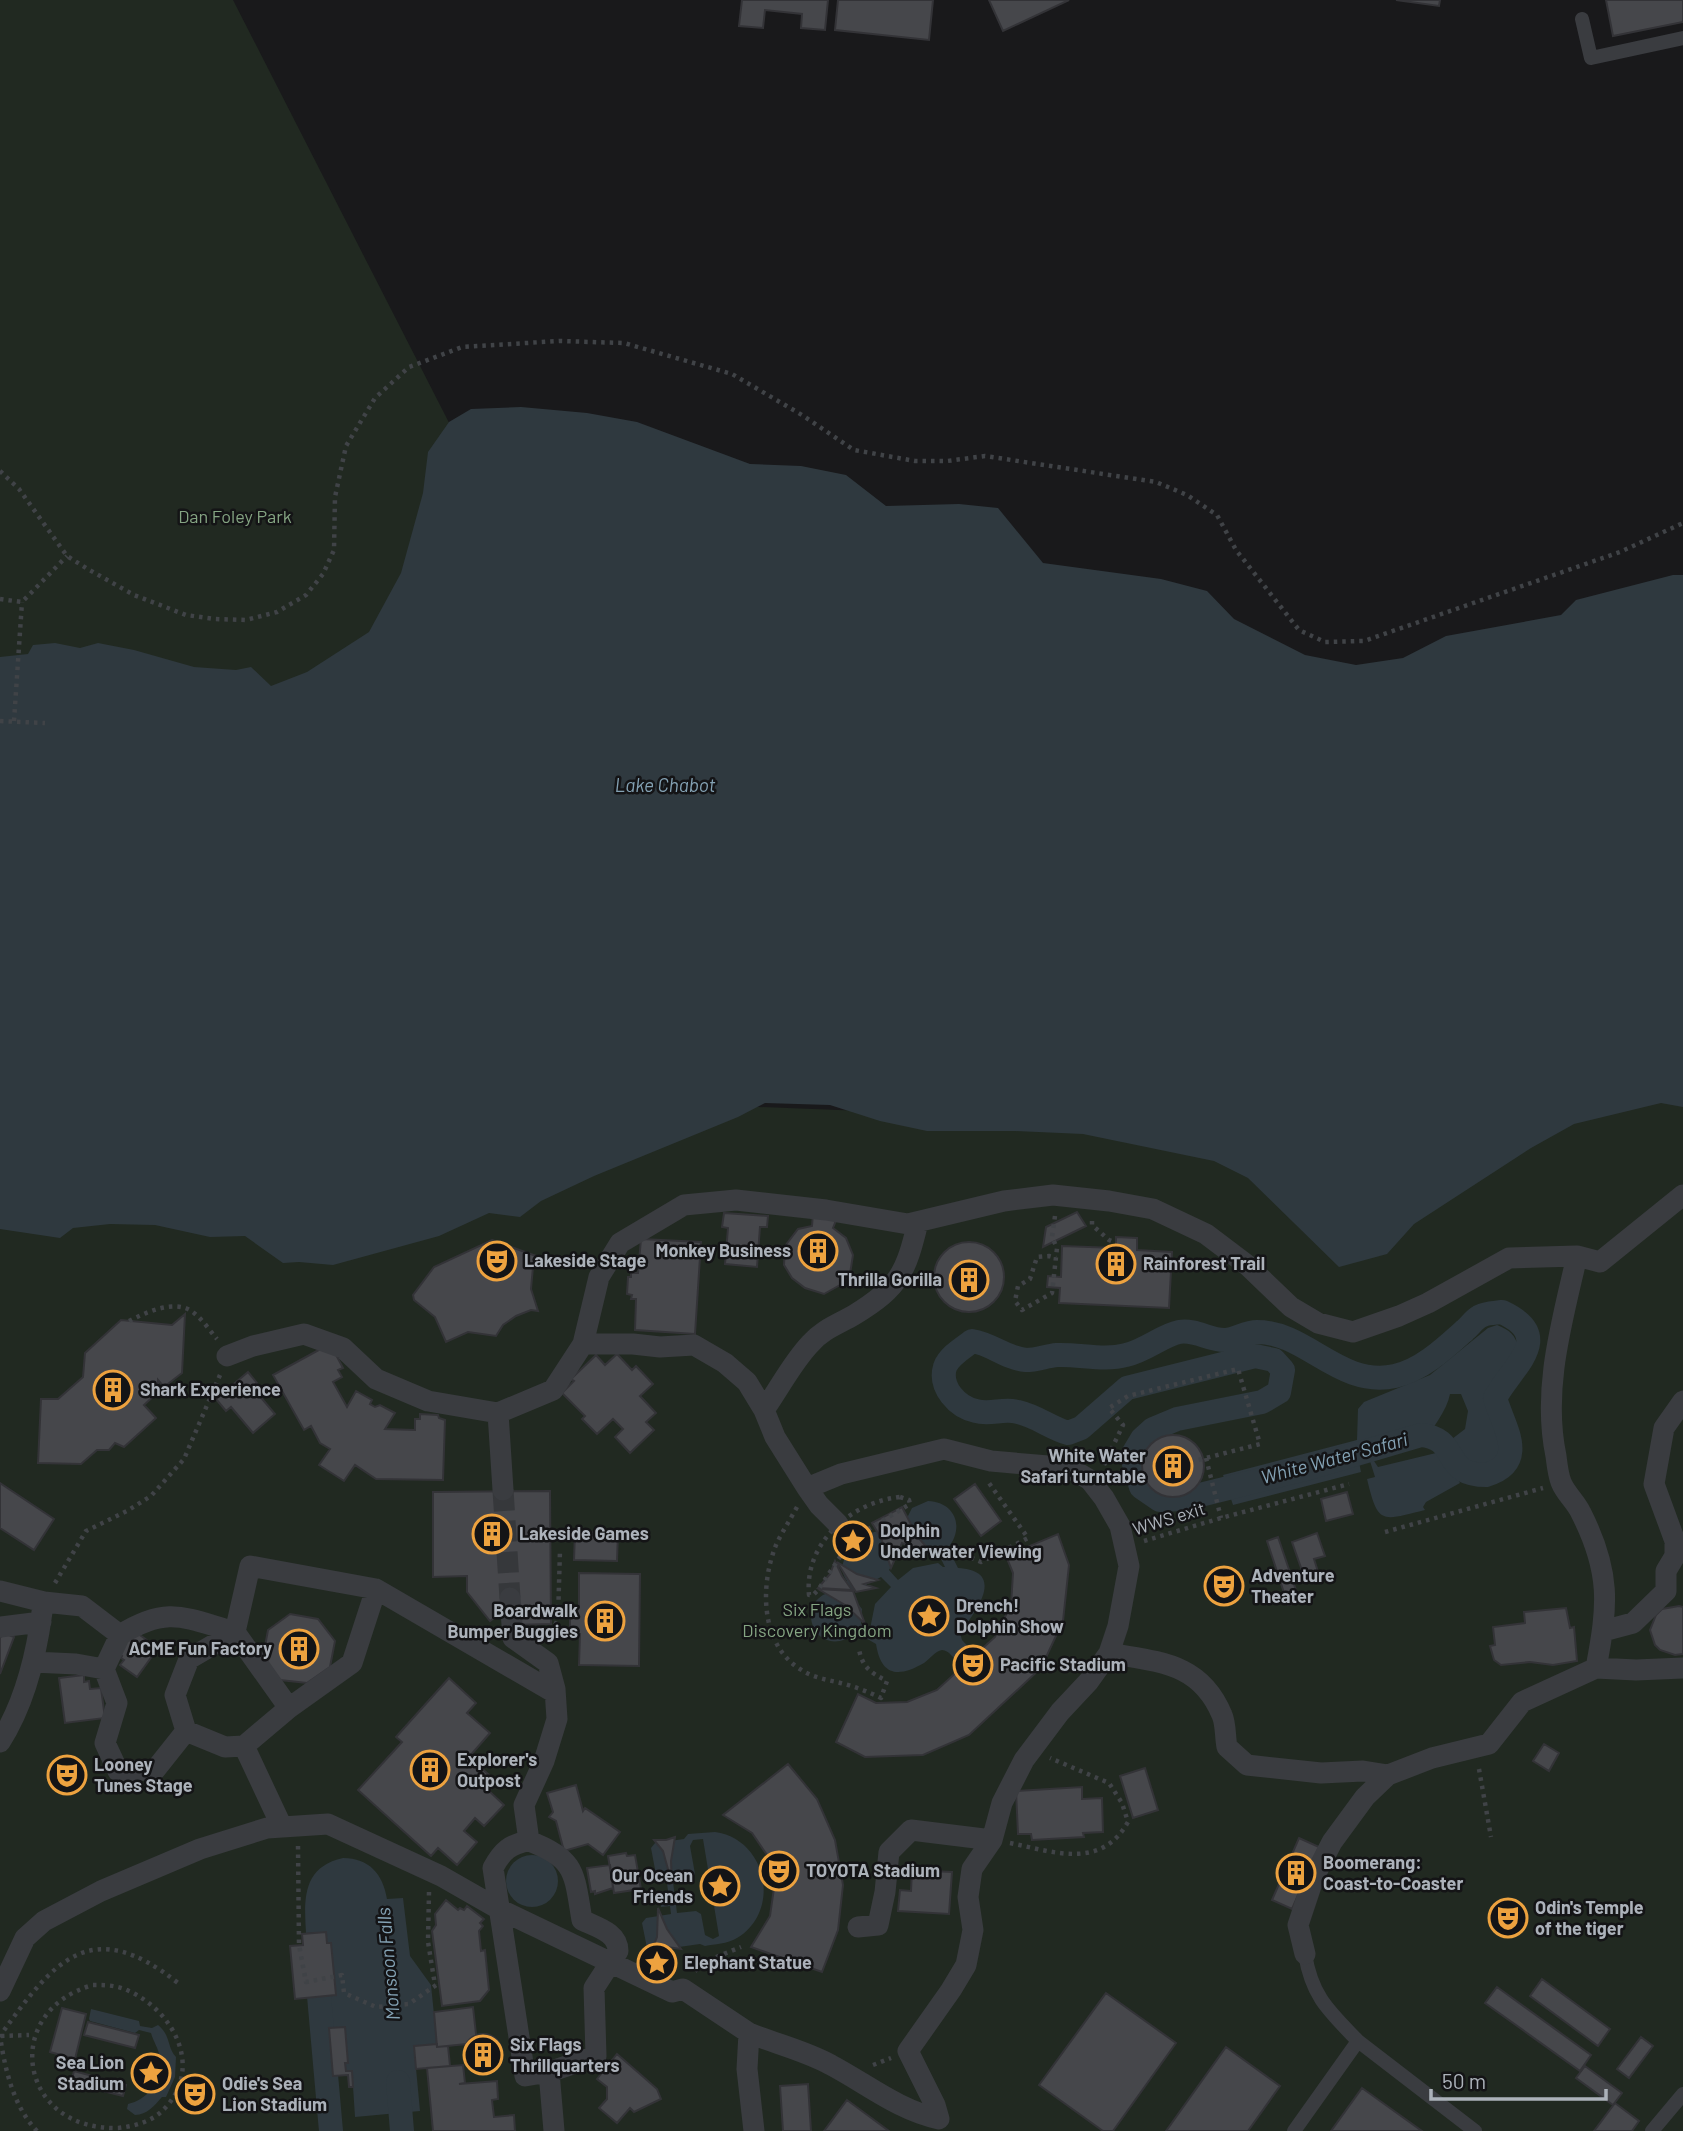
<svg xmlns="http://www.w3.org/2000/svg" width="1683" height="2131" viewBox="0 0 1683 2131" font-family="Barlow,sans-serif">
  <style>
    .green { fill: #212921 }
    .water { fill: #2f393f; fill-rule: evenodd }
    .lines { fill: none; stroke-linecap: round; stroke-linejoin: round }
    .canal { stroke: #2f393f; stroke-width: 24 }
    .building { fill: #46474b; stroke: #333337; stroke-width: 2 }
    .pedestrian-tunnel { stroke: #36383b; stroke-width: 21; stroke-dasharray: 21 10; stroke-linecap: butt }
    .path { stroke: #404347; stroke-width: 4.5; stroke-dasharray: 3.5 5; stroke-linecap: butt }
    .service { stroke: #3a3c40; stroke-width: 14 }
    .pedestrian { stroke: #3a3c40; stroke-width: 21 }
    .labels { text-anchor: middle; stroke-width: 5; stroke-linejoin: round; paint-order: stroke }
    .park-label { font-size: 18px; fill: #85a583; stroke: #141416 }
    .poi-label { font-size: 18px; font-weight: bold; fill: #acb2ba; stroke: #141416; text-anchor: start }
    .street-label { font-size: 18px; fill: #acb2ba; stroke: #141416 }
    .water-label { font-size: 19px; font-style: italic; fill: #84a2b4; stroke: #141416 }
  </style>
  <rect width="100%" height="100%" fill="#19191b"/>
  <path class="green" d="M0,0H233L535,591L0,824Z
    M1683,1070V2131H0V1222L734,1106L1201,1124Z"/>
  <path class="water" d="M521,407L587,413L637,422L750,464L801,466L846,475L886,506L959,504L998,508L1043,563L1161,579L1207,591L1234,619L1305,655L1356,665L1403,658L1446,636L1561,615L1576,600L1673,575H1683V1107L1661,1103L1574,1124L1531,1148L1414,1224L1387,1254L1339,1267L1248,1178L1214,1161L1083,1134L1015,1131H927L880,1121L830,1105L765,1103L738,1117L594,1176L541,1201L520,1217L489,1213L439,1236L333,1265L299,1262L283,1263L245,1236L210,1237L155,1225L110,1224L73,1228L60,1238L0,1229V657L28,654L33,645L55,643L80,648L98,643L134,650L194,667L236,670L251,667L271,686L307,672L369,632L401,573L423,493L428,452L449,422L471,409Z
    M1497,1325C1510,1330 1515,1335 1519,1348C1512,1363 1498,1375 1493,1390C1481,1424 1524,1444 1485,1469C1467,1465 1461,1455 1452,1439L1465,1429L1468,1411L1461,1394H1450C1447,1411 1431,1429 1423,1445L1359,1462L1361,1472L1233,1505L1223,1475L1357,1440L1358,1409L1364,1402L1430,1375L1488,1328Z
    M1436,1453L1443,1456L1460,1483L1426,1502L1423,1507L1425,1510C1381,1521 1378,1525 1367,1479L1375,1477L1370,1461H1374L1378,1467Z
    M928,1501C955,1502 965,1527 948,1548L958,1568C1008,1571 975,1612 960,1633L962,1640L972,1651L959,1664C954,1659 949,1650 942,1650C935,1651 929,1660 924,1663C898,1678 881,1676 876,1644L857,1633C812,1666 788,1592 842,1590L847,1581C842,1574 841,1568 844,1560C853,1533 881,1530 904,1524L912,1508ZM907,1540L919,1551L938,1553L945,1567H943L938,1563L913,1568L898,1580L889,1570L897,1556L900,1544ZM881,1577L891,1587L875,1604L870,1629L861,1624L862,1609L851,1595L856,1586H864Z
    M715,1832C767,1839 782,1911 737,1938C727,1944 715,1944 705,1946L700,1944L651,1951L647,1948L642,1923L646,1918L671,1914L670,1906L661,1907L659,1893L668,1891L667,1883H661L657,1880L651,1848L655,1843L684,1839L688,1834ZM703,1839L719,1936L713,1939L705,1935L701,1914L696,1911L677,1913L673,1882L691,1880L695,1874L690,1846L693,1840Z
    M506 1881a26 26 0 1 1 52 0a26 26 0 1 1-52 0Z
    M343,1858C369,1858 383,1874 387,1899L403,1898L410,1956L431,1985L437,2044L414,2047L420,2111L355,2117L352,2071H346L345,2027L329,2028L326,1996L325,1932L306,1933C304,1900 302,1867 343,1858Z
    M91,2009L139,2021L140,2026L152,2028L158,2025C171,2035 167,2048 176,2057L175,2077L166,2097H162C155,2105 147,2115 135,2115L127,2109L128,2104C148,2100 163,2080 160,2058C159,2049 153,2041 151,2033L139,2030L135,2033L90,2021L89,2019Z"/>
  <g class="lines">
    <path class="canal" d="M1502,1312C1556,1337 1513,1365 1495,1398C1504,1428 1529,1462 1486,1475C1479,1475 1470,1474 1463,1470C1446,1458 1451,1438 1421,1435L1309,1468L1184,1499L1160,1500L1141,1487L1134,1464L1133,1454L1142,1439L1153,1429L1177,1419L1262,1402L1279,1392L1283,1370L1274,1360L1255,1356L1127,1388L1081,1428L1068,1433C1051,1428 1036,1416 1018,1412C1004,1408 990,1415 976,1411C957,1407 939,1387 945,1367C949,1356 963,1348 972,1341C992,1344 1005,1358 1026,1360C1037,1360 1046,1356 1057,1355C1080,1354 1104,1361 1126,1355C1145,1351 1163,1335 1179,1332C1196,1329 1210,1341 1226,1340C1236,1339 1246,1332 1257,1332C1307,1332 1339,1388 1395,1376C1422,1370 1445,1348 1465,1330C1470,1326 1475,1318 1481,1316C1486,1313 1495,1313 1502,1312Z
      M319,1996L331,2131
      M398,2082L402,2131"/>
  </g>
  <path class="building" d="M742,0H828L825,30L801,28L802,14L765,10L763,28L739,26Z
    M838,0H933L929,40L835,30Z
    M989,0H1069L1003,31Z
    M1396,0H1440L1439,6Z
    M1606,0H1683V22L1613,36Z
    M1077,1212L1086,1226L1043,1247L1046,1227Z
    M724,1213L768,1216L767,1227H760L757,1267L725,1264L728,1228L722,1227Z
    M813,1213L837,1218L833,1228L846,1238L853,1255L850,1274L840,1285L824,1294L805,1288L792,1278L784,1265L785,1246L798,1229L812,1226Z
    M1116,1237L1137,1238V1250L1172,1252L1169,1308L1059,1303L1060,1288L1047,1287L1048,1276L1061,1277L1062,1246L1116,1248Z
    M641,1239L701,1242L695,1334L635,1330L636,1299H631L632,1295L627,1294L628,1277H631V1273H638Z
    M492,1240L536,1256L533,1267L531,1289L538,1311L531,1310L516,1316L503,1325L496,1336L468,1332L446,1342L435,1317L414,1300L413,1295L434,1267Z
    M934 1277a35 35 0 1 1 70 0a35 35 0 1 1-70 0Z
    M185,1314L182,1373L164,1387L158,1380V1392L144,1405L156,1418L124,1447L115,1443L109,1450H97L81,1464L38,1463L41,1399H58L83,1377L85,1353L121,1320L172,1325Z
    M326,1346L334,1351L343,1368L338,1370L342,1377L333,1382L347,1407L356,1391L372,1400L370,1404L375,1407L380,1405L395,1413L385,1429L415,1430V1419H420V1414L438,1415L439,1418L445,1420L443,1480L376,1479L355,1465L344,1481L319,1465L330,1449L320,1443L311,1426L304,1430L273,1375Z
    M617,1354L632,1370L636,1366L653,1384L640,1396L656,1413L646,1422L654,1430L630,1453L615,1437L623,1429L613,1419L597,1434L582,1419L585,1416L562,1393L574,1381L571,1379L596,1355L605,1365Z
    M248,1372L257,1383L252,1387L275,1414L253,1433L231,1407L226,1411L216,1399Z
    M1142 1466a31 31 0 1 1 62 0a31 31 0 1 1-62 0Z
    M0,1483L54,1519L34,1550L0,1528Z
    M975,1484L1001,1521L981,1536L954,1499Z
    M550,1491L551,1624L513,1625L507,1608L490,1621L467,1592V1576L433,1577V1492Z
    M1347,1492L1353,1514L1326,1521L1321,1499Z
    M902,1507L917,1536L934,1556L902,1543L891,1568L881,1538L872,1523Z
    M575,1532L618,1533L617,1561L574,1560Z
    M1317,1533L1325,1556L1314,1559L1320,1578L1306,1582L1292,1542Z
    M1058,1534L1069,1565L1063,1621L1041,1668L969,1735L923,1755L865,1757L836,1742L858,1694L876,1703L907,1702L937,1690L995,1637L1011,1605L1013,1573L1006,1556Z
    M1278,1537L1300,1602L1288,1605L1267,1541Z
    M835,1561L842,1576L852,1590L818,1588L830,1574Z
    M837,1562L857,1574L878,1580L864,1584L876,1588L856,1592Z
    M579,1573L640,1574L639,1666L579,1665L580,1634H570V1607H579Z
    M818,1589L853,1591L865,1624L845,1605Z
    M1679,1606L1683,1607V1654L1675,1655L1660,1650L1655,1645L1650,1630L1656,1615L1662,1609Z
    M1566,1608L1570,1628L1574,1627L1577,1661L1553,1665L1530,1662L1501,1665L1494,1660L1490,1646L1495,1645L1493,1627L1525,1623L1524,1612Z
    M290,1614L318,1619L335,1641L330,1667L307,1683L280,1680L263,1657L268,1630Z
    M137,1633L158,1648L137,1677L120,1665L124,1660L121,1658L122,1656L116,1651Z
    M6,1634L14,1637L0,1674V1637Z
    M84,1675V1682L89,1681L90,1689L101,1688L105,1718L65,1723L59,1678Z
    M449,1678L476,1703L467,1713L490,1733L469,1757L497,1782L489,1791L504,1805L484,1826L475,1818L464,1831L477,1842L457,1865L438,1848L431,1856L358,1790L402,1742L396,1737Z
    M1544,1744L1559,1753L1549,1771L1533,1761Z
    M788,1764L817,1799L835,1840L843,1885L838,1930L822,1972L751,1947L770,1916L774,1888L767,1855L752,1833L723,1815Z
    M1145,1768L1158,1810L1133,1818L1120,1776Z
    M576,1785L583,1811L585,1808L620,1832L603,1855L588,1844L564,1851L556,1821L549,1817L553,1812L547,1793Z
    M1082,1787V1799L1102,1798L1103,1832L1083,1833L1084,1837L1032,1840L1031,1834H1018L1016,1791Z
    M675,1837L671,1861L672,1884L663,1851L654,1840H666Z
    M1299,1838L1319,1847L1292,1909L1272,1900Z
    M626,1853L627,1856L635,1855L641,1889L614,1893L608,1856Z
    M610,1865L613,1888L595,1894V1891L591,1892L587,1868Z
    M912,1870L952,1872L949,1914L898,1911L900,1890L911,1891Z
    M446,1900L458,1910L460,1908L464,1910L467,1906L484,1919L480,1923L483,1926L479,1931L481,1951L485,1950L489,1990L480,2001L442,2006L432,1931L436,1925L435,1914Z
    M658,1908L667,1929L681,1949L667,1947L650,1954L657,1937Z
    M326,1932L327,1943H331L336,1995L295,1999L290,1946L303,1945L302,1934Z
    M1542,1979L1610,2029L1598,2046L1530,1996Z
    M1497,1987L1591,2055L1580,2071L1485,2003Z
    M1106,1993L1176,2043L1113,2131H1103L1039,2085Z
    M473,2007L477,2043L437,2047L434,2012Z
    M62,2008L86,2014L75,2059L50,2052Z
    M88,2022L139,2035L135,2048L84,2035Z
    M345,2027L348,2063H345L346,2071H352L353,2087H349L348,2075L333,2076L329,2028Z
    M464 2053a19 19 0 1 1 38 0a19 19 0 1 1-38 0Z
    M1641,2037L1653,2046L1629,2078L1617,2069Z
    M437,2044V2047L448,2046L450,2066L416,2069L414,2046Z
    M1226,2047L1280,2086L1248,2131H1166Z
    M617,2054L648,2081L657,2089L661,2099L634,2112L630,2108L617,2123L599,2108L607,2099V2087L597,2079Z
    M463,2065L465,2083L459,2084L497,2081L498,2099L492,2100L494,2117L514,2115L515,2131H433L427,2068Z
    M1585,2066L1622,2093L1613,2105L1576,2078Z
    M74,2071L126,2085L123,2096L71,2083Z
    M808,2084L811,2131H783L780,2086Z
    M1362,2088L1422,2131H1331Z
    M847,2100L889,2131H824Z
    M1615,2103L1639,2121L1632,2131H1594Z"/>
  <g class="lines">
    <path class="pedestrian-tunnel" d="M503,1490L510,1598"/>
    <path class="path" d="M0,471L19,489L67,556L86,568L134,595L186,615L215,619L246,620L277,612L306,595L323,574L334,550L335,497L346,446L375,398L409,367L462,347L559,341L624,343L732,374L802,415L854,450L915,461H947L985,456L1156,482L1187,495L1217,515L1236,550L1299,630L1325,642L1364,641L1620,552L1683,523
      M0,599L22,602L67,556
      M0,721L45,723
      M14,721L22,602
      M1055,1216L1052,1237L1057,1248L1052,1293L1022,1310L1015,1301L1018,1286L1030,1279L1037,1257L1049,1256L1056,1258
      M1092,1221V1225L1109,1240L1116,1243
      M129,1321C147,1312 176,1298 194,1313C203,1320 210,1331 217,1339
      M1206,1458L1221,1518
      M1104,1465L1123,1425L1109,1408L1128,1396L1238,1369L1260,1444L1175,1466
      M900,1497L909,1500L910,1504L852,1539L818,1590L813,1595H809C804,1542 852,1502 900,1497Z
      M797,1507C790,1520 782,1532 776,1545C760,1585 760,1644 800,1669C816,1680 834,1680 851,1686C861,1689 871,1693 881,1698L887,1681C871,1673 862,1667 859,1649
      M1385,1532L1543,1488
      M1144,1541L1221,1518L1349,1484
      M963,1554L981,1562L1028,1538L989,1483
      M55,1583L86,1531L127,1511L151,1496L184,1459L220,1375
      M548,1640L558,1619L560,1550
      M1479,1769L1491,1837
      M1010,1843C1054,1852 1101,1870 1128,1822L1122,1803L1109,1783L1050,1758
      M298,1846L299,1945L306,1982L342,1975L344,1993L376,2007L409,2004L439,1983
      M429,1892L428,1942L435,1985
      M695,1971L709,1960L741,1947
      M93,1985C105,1985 117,1985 129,1991C173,2011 203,2066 166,2107C154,2121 136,2126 118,2128C18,2131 0,2011 93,1985Z
      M1,2036L29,2035
      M873,2065L891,2058
      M37,2131C13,2106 5,2069 0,2036C54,1960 91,1914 178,1983"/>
    <path class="service" d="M1582,19L1591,58L1683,38
      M1305,1954C1312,1997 1329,2011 1358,2041
      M1294,2131L1358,2041L1475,2131
      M1652,2131L1683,2094"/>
    <path class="pedestrian" d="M1577,1256C1562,1322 1542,1389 1556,1456C1557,1464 1558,1474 1561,1482C1565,1493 1576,1502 1581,1513C1611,1572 1608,1605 1596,1668
      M583,1344H633L660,1347L694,1345L725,1363L747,1382L764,1410L775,1437L807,1488L841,1474L944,1449L991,1461L1060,1467L1075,1471L1090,1480L1104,1498L1120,1526L1129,1566L1118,1626L1109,1653L1089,1681L1060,1712L1024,1760L1002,1803L992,1840L972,1869L968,1897L973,1930L966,1965L951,1990L908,2051L935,2105L939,2119C898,2110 867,2084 831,2065C806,2051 776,2044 749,2033
      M227,1356L253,1346L304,1334L343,1348L376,1379L428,1401L498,1413L553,1390L583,1344L599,1277L620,1243L684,1205L736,1200L826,1210L908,1224L1004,1201L1053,1195L1109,1201L1153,1209L1206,1234L1247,1265L1291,1307L1318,1323L1353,1332L1399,1316L1428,1303L1509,1258L1577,1256L1600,1262L1683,1195
      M764,1410C779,1389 792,1363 810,1344C823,1329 839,1324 854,1315C900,1287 906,1272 918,1222
      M498,1413L503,1490
      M807,1488L819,1505L838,1524
      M376,1589L555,1693
      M0,1591L44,1602L82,1606L120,1635L104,1669L117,1703L105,1743L118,1771L155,1770L186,1731L225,1747L244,1746L282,1827
      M510,1598L513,1638L548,1663L555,1689L557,1719L544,1761L524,1805L529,1841
      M0,1627L41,1622
      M1603,1631L1633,1623L1666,1591V1571L1675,1556V1541L1654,1484L1664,1428L1683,1401
      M120,1635C168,1605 185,1618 235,1632L250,1566L376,1589L352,1663L289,1708
      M1109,1653C1158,1662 1200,1662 1222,1715C1226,1724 1225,1737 1227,1747L1247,1765L1321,1773L1363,1771L1388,1775
      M33,1662L76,1664L104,1669
      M186,1731L175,1695L189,1659L235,1632L289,1708L244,1746
      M0,1742C25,1703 36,1657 42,1612
      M529,1841C577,1859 574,1874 582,1920C596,1927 618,1932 618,1951L594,1988L596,2056L549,2072L525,2076L493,1868C502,1851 510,1844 529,1841Z
      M858,1927L878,1925L885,1892L889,1852L911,1830L992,1840
      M1305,1954L1298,1925L1314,1877L1332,1842L1365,1797L1388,1775L1432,1758L1489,1744L1522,1702L1596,1668L1636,1670L1683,1668
      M0,1991L25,1938L44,1921L101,1891L200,1849L267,1828L328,1824L441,1876L497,1908L672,1992L683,1989L749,2033L747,2069L754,2131
      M549,2072L554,2131"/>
  </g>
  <defs>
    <symbol id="building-ring" viewBox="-11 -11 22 22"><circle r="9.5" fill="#141416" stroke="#eda23f" stroke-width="1.5"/><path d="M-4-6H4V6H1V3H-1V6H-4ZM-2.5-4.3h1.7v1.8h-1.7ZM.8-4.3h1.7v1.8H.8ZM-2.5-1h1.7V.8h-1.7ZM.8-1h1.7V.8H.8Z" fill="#eda23f"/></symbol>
    <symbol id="theatre-ring" viewBox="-11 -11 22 22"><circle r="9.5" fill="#141416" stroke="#eda23f" stroke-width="1.5"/><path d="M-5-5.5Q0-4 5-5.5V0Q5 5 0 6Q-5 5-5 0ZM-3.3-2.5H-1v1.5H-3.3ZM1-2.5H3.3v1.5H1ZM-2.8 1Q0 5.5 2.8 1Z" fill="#eda23f"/></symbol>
    <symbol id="sight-ring" viewBox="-11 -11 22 22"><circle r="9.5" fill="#141416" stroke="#eda23f" stroke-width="1.5"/><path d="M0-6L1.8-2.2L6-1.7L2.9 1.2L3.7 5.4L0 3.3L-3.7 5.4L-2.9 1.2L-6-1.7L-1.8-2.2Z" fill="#eda23f"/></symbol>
  </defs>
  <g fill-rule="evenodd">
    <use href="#building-ring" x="796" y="1229" width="44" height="44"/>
    <use href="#theatre-ring" x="475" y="1239" width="44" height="44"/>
    <use href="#building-ring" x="1094" y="1242" width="44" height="44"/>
    <use href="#building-ring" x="947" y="1258" width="44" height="44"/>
    <use href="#building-ring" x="91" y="1368" width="44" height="44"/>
    <use href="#building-ring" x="1151" y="1444" width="44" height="44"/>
    <use href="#building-ring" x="470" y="1512" width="44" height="44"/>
    <use href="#sight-ring" x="831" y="1519" width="44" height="44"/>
    <use href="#theatre-ring" x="1202" y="1564" width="44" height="44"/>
    <use href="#sight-ring" x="907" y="1594" width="44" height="44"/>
    <use href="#building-ring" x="583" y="1599" width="44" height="44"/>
    <use href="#building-ring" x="277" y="1627" width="44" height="44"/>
    <use href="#theatre-ring" x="951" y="1643" width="44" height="44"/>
    <use href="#building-ring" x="408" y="1748" width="44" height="44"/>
    <use href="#theatre-ring" x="45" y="1753" width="44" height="44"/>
    <use href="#theatre-ring" x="757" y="1849" width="44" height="44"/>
    <use href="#building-ring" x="1274" y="1851" width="44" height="44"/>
    <use href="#sight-ring" x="698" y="1864" width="44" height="44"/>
    <use href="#theatre-ring" x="1486" y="1896" width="44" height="44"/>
    <use href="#sight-ring" x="635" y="1941" width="44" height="44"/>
    <use href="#building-ring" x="461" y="2033" width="44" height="44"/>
    <use href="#sight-ring" x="129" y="2051" width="44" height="44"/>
    <use href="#theatre-ring" x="173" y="2072" width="44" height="44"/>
  </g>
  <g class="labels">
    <g class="park-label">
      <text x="235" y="523">Dan Foley Park</text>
      <text x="817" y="1616">Six Flags<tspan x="817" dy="21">Discovery Kingdom</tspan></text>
    </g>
    <g class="poi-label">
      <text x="791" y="1257" text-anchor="end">Monkey Business</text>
      <text x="524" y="1267">Lakeside Stage</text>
      <text x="1143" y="1270">Rainforest Trail</text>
      <text x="942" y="1286" text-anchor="end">Thrilla Gorilla</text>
      <text x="140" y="1396">Shark Experience</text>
      <text x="1146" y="1462" text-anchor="end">White Water<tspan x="1146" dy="21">Safari turntable</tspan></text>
      <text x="880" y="1537">Dolphin<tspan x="880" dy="21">Underwater Viewing</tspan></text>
      <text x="519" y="1540">Lakeside Games</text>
      <text x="1251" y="1582">Adventure<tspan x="1251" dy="21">Theater</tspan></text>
      <text x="956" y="1612">Drench!<tspan x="956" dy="21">Dolphin Show</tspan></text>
      <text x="578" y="1617" text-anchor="end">Boardwalk<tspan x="578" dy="21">Bumper Buggies</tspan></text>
      <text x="272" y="1655" text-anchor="end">ACME Fun Factory</text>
      <text x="1000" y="1671">Pacific Stadium</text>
      <text x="457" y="1766">Explorer's<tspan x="457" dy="21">Outpost</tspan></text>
      <text x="94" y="1771">Looney<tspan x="94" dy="21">Tunes Stage</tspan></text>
      <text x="1323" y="1869">Boomerang:<tspan x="1323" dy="21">Coast-to-Coaster</tspan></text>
      <text x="806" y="1877">TOYOTA Stadium</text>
      <text x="693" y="1882" text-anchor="end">Our Ocean<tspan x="693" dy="21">Friends</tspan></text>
      <text x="1535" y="1914">Odin's Temple<tspan x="1535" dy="21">of the tiger</tspan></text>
      <text x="684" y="1969">Elephant Statue</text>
      <text x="510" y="2051">Six Flags<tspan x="510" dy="21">Thrillquarters</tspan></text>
      <text x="124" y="2069" text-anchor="end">Sea Lion<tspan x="124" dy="21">Stadium</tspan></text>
      <text x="222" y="2090">Odie's Sea<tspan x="222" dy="21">Lion Stadium</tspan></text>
    </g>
    <g class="street-label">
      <text transform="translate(1169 1519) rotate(-17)" y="6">WWS exit</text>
    </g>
    <g class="water-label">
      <text x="665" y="792">Lake Chabot</text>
      <text transform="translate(1334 1458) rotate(-15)" y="7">White Water Safari</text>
      <text transform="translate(388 1964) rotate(-95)" y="7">Monsoon Falls</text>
    </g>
  </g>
  <path d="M1431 2089v10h175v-10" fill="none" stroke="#acb2ba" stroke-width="3.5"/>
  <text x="1442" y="2089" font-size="21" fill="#acb2ba" stroke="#141416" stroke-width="5" paint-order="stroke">50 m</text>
</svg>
